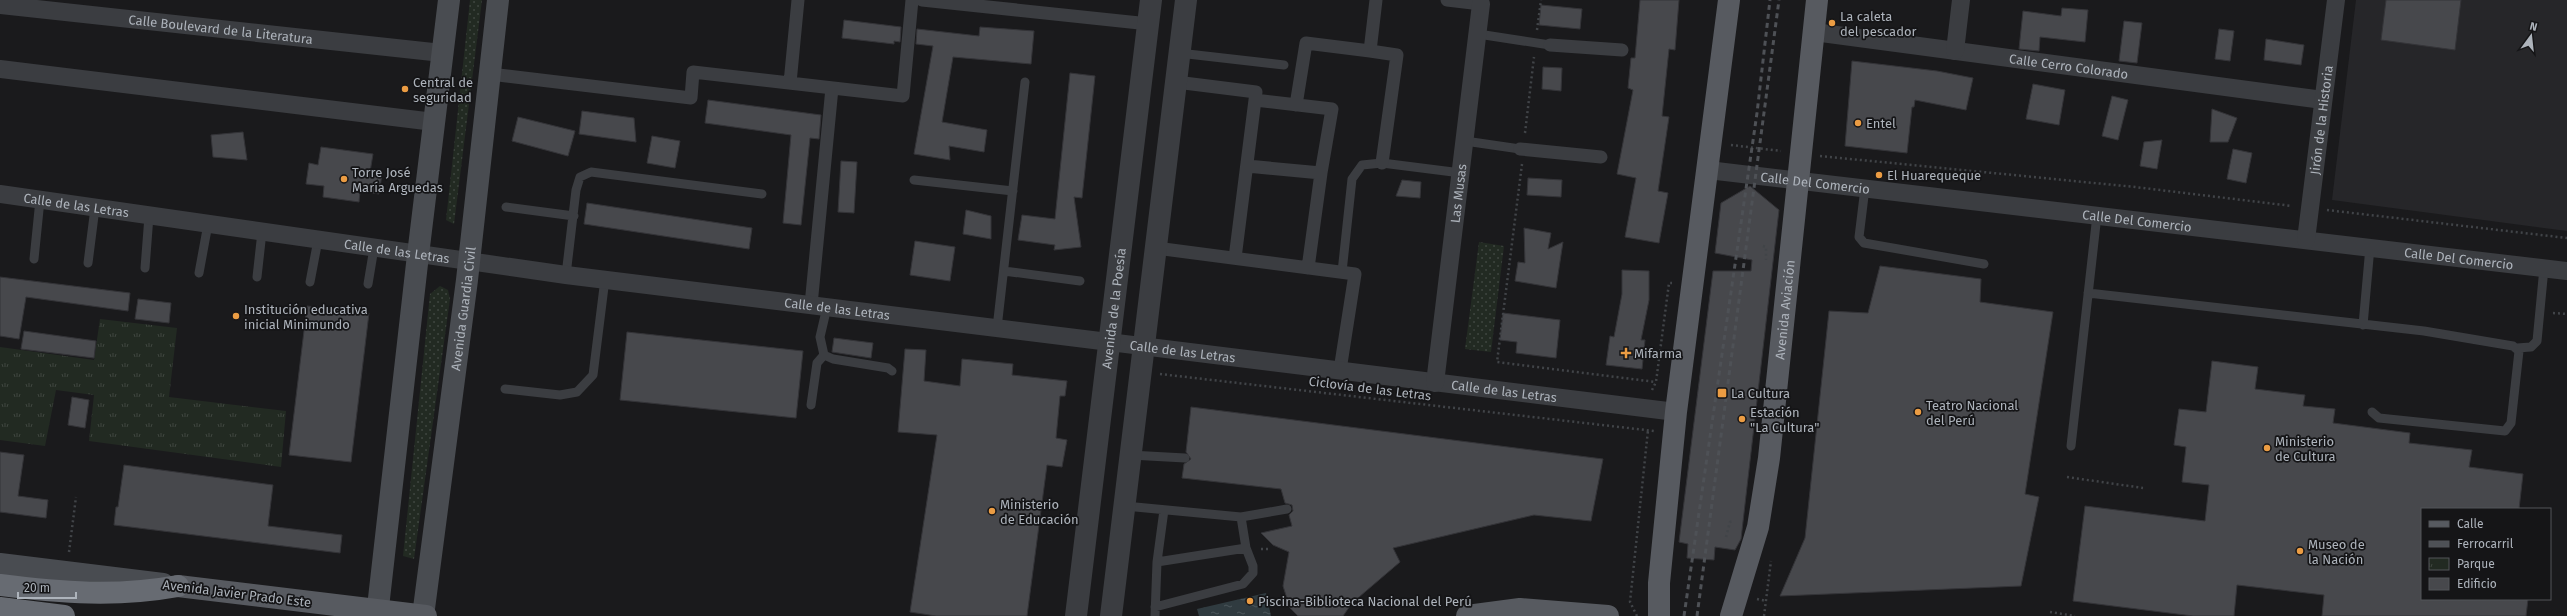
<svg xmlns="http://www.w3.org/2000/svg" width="2567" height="616" viewBox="0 0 2567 616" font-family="'Fira Sans',sans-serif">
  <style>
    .built { fill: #262629 }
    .grass { fill: url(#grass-dots) }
    .park { fill: url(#park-tufts) }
    .water { fill: url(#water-ripples) }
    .building { fill: #47484c; stroke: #343438 }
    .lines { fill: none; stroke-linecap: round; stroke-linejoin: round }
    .path { stroke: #414448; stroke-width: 2.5; stroke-dasharray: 2 3; stroke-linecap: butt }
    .service { stroke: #3b3d41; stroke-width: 9 }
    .pedestrian { stroke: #3b3d41; stroke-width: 13 }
    .minor { stroke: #3b3d41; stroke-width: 18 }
    .tertiary { stroke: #3b3d41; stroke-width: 22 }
    .secondary { stroke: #494c51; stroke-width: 22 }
    .primary { stroke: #575a60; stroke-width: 22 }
    .motorway { stroke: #676b72; stroke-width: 22 }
    .rail { stroke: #4e5156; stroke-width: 3; stroke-dasharray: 5 4; stroke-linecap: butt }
    .poi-dot { fill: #eb9c43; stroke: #151517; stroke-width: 1.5 }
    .labels { text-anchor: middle; stroke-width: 3.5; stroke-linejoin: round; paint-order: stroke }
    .poi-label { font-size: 13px; fill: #adb3bb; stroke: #151517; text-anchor: start }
    .street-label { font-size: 13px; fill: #adb3bb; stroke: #151517 }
  </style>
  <defs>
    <pattern id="grass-dots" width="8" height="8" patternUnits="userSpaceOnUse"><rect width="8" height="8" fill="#222a22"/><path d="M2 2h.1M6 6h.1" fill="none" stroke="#3f4640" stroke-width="1.8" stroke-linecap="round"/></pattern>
    <pattern id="park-tufts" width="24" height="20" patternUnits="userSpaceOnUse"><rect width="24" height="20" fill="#222a22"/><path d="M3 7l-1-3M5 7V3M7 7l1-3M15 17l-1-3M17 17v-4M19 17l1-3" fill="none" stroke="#3f4640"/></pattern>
    <pattern id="water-ripples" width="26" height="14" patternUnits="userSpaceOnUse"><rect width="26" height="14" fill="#303b40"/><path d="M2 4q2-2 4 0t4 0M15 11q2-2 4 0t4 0" fill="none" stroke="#4b555a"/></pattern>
  </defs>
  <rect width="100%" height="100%" fill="#1a1a1c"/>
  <path class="built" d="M2356,0H2567V231L2332,200Z"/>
  <path class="grass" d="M470,0H482L454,224L446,220Z
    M1479,242L1504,246L1491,352L1465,349Z
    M440,286L448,290L450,299L414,559L403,556L430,294Z"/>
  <path class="park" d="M100,319L177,328L169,397L286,411L281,467L89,441L94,395L56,390L45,446L0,440V347L94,360Z"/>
  <path class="water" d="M1266,593L1271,616H1199L1197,609Z"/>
  <path class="building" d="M1640,0H1679L1675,50L1669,49L1662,116L1669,117L1658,191L1668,193L1659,243L1625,237L1636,178L1617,174L1633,90L1628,88L1631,58H1635Z
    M2386,0H2461L2455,50L2381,40Z
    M1541,5L1582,9L1580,29L1539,25Z
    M2062,8L2088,10L2085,42L2040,37L2039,51L2019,49L2023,11L2061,16Z
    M844,20L901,27L900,42L894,41V44L842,38Z
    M2124,21L2142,23L2137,63L2119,61Z
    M980,27L1034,31L1031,64L953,57L942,122L987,130L984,152L949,146L950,160L914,154L933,46L916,44L917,29L979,36Z
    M2219,29L2234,31L2230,61L2215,59Z
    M2266,39L2304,45L2301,65L2264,60Z
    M1852,61L1937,71L1973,78L1966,110L1915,100L1914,107H1912L1907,153L1845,146Z
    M1543,67L1562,68L1561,91L1542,89Z
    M1070,73L1095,76L1082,198L1074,197L1081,247L1054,250L1055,245L1018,240L1022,215L1055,219Z
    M2033,84L2065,90L2059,125L2026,119Z
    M2112,96L2128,100L2118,140L2102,136Z
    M708,100L821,115L819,139L810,138L801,225L783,223L791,135L705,123Z
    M2212,109L2237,118L2228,142H2210Z
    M582,111L634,118L636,142L579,134Z
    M518,117L575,131L568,156L512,141Z
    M243,132L247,160L213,157L211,135Z
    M652,136L680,141L675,168L647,163Z
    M2162,140L2157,169L2140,166L2144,142Z
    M321,147L373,154L370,172L382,174L379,194L360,191L359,202L323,197L324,186L306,184L309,163L318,165Z
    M2233,149L2252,153L2246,183L2227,179Z
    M841,161L857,162L854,213L838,212Z
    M1528,178L1562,180L1561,197L1527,195Z
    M1402,180L1421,182L1420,198L1396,196Z
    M1750,186L1779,210L1741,539L1735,550L1715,547L1714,560L1687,558L1688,544L1679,542L1713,271H1751L1752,260L1715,253L1721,203Z
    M587,203L752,228L749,249L584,224Z
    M966,210L991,216V239L963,234Z
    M1524,228L1551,233L1548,249L1563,242L1556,288L1515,281L1518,262L1525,263Z
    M915,241L955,247L950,281L910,275Z
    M1880,266L1981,279L1980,302L2053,312L2025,494L2039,497L2021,586L1780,596L1805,538L1829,311L1868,313Z
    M1622,270L1649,271V300L1641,340H1645L1642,369L1606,365L1610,336L1614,337L1622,294Z
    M0,277L130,293L128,311L26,297L19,339L0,336Z
    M138,299L171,303L169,323L135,319Z
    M307,306L369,313L351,462L289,455Z
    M1503,313L1560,320L1556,358L1516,353L1517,342L1500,340Z
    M24,331L96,341L94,358L21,349Z
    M627,332L803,351L796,418L620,400Z
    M834,338L873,343L871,358L832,352Z
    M905,349L926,350L924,381L960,386L962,359L1013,364L1012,375L1067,381L1065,396H1060L1056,438L1067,440L1062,467L1047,465L1027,616H936L910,612L937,435L898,432Z
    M2212,361L2258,367L2255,389L2305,395L2303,406L2335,409L2333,423L2410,433L2409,443L2472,450L2469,467L2523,474L2519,509H2422V599H2528L2526,616H2322L2324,595L2237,585L2234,616H2193L2073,601L2085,506L2205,521L2209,485L2182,482L2186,447L2174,445L2179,409L2206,412Z
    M72,397L89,400L85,428L68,425Z
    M1191,407L1603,459L1591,521L1534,515L1393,548L1400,562L1352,603L1343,616H1298L1290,608L1283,586L1289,552L1273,545L1261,533L1292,526L1289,515L1293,511L1292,505L1285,503L1281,489L1182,478L1184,464L1191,459L1186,452Z
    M0,452L24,455L18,496L48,500L46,518L0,512Z
    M124,465L273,485L268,526L342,535L340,553L114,525L116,507H118Z"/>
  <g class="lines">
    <path class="path" d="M1537,30L1541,0
      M1525,133L1534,57
      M1731,145L1781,151
      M1820,156L2135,187L2292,206
      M1522,164L1497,362L1656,382
      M2327,210L2567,238
      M1763,246L1766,247V260
      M2553,313L2567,314
      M1160,374L1654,431
      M1652,390L1656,382L1669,283H1672
      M2067,477L2143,488
      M1726,537L1730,522L1734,521
      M1261,549H1269
      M69,552L76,497
      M1757,599L1766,601
      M2050,612L2075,616
      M1637,616L1630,602L1648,430
      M1764,616L1771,561"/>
    <path class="service" d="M1478,34L1550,45
      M1179,53L1284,65
      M1465,141L1520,149
      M914,180L1013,191
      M1865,188L1859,237L1864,243L1984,264
      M506,207L574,216
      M34,259L40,200
      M88,263L95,208
      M145,268L149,216
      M1004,271L1080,281
      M1342,272L1352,179L1362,165L1382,163L1461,173
      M199,273L208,224
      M566,275L576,190L580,177L591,172L762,194
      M257,277L262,232
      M310,282L318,240
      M368,284L374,248
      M2088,293L2424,331L2513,346L2519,351L2511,423L2505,431L2379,418L2372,412
      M827,307L820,337L824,355L833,359L888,368L892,371
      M2363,325L2370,247
      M997,328L1025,82
      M2517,348L2531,347L2537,341L2544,268
      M505,389L560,395L577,392L593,375L605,279
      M811,405L817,363L824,355
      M2071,446L2097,215
      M1130,455L1185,458
      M1125,506L1241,517L1246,548L1157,562
      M1241,517L1287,509
      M1155,607L1243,584L1253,573V566L1246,548
      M1155,616L1157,562L1164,510"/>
    <path class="pedestrian" d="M922,0L1149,24
      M1447,0L1481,4
      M1550,45L1622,50
      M1370,51L1397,55L1382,163
      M490,74L691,98L693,72L903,96L912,0
      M1176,82L1256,92L1235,258
      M790,83L798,0
      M1296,105L1306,43L1370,51L1376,0
      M1520,149L1601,157
      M1247,166L1321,173L1332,109L1255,100
      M1156,248L1355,274L1340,370
      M1308,268L1321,173
      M811,305L832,88"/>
    <g class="minor">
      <path id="s1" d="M0,5L442,53"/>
      <path id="s2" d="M1814,32L2323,100"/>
      <path d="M1955,51L1961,0"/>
      <path d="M0,69L434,122"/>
      <path id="s3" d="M1708,170L2567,271"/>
      <path id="s4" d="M0,194L566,275L1676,412"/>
      <path id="s5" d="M2306,240L2336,0"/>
      <path id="s6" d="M1435,383L1481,4"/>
    </g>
    <g class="tertiary">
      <path id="s7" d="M1076,616L1151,0"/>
      <path d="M1111,616L1186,0"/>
    </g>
    <g class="secondary">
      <path d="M0,564L163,584"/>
      <path d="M377,616L418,255L449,0"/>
      <path id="s8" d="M423,616L467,280L498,0"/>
    </g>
    <g class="primary">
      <path d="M178,586L426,616"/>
      <path d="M1467,616L1520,609L1608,616"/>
      <path d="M1659,616V583L1676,412L1729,0"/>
      <path id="s9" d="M1731,616L1758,527L1769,458L1817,0"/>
    </g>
    <path class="motorway" d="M0,585C61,593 118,597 178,586
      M0,608L64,616"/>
    <path class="rail" d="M1684,616L1757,113L1770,0
      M1697,616L1779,0"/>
  </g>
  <g class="poi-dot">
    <circle cx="1832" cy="23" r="4"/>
    <circle cx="405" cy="89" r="4"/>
    <circle cx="1858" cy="123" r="4"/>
    <circle cx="1879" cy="175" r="4"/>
    <circle cx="344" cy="179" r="4"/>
    <circle cx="236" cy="316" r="4"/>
    <path d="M1624 347h4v4h4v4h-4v4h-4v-4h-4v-4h4z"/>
    <rect x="1717" y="388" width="10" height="10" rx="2"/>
    <circle cx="1918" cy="412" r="4"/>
    <circle cx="1742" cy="419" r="4"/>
    <circle cx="2267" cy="448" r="4"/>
    <circle cx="992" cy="511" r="4"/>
    <circle cx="2300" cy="551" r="4"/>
    <circle cx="1250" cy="601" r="4"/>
  </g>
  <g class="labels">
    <g class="poi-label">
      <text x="1840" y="21">La caleta<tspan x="1840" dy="15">del pescador</tspan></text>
      <text x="413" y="87">Central de<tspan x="413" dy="15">seguridad</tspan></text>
      <text x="1866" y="128">Entel</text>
      <text x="352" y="177">Torre José<tspan x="352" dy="15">María Arguedas</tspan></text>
      <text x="1887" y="180">El Huarequeque</text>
      <text x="244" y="314">Institución educativa<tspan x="244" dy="15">inicial Minimundo</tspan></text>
      <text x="1634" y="358">Mifarma</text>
      <text x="1731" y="398">La Cultura</text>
      <text x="1926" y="410">Teatro Nacional<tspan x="1926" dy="15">del Perú</tspan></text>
      <text x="1750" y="417">Estación<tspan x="1750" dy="15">"La Cultura"</tspan></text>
      <text x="2275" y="446">Ministerio<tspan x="2275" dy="15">de Cultura</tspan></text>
      <text x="1000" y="509">Ministerio<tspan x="1000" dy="15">de Educación</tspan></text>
      <text x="2308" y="549">Museo de<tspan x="2308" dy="15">la Nación</tspan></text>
      <text x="1258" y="606">Piscina-Biblioteca Nacional del Perú</text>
    </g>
    <g class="street-label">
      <text dy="5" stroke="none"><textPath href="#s1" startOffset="222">Calle Boulevard de la Literatura</textPath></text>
      <text dy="5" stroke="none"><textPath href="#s2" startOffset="257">Calle Cerro Colorado</textPath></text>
      <text dy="5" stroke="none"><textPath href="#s5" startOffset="121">Jirón de la Historia</textPath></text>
      <text dy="5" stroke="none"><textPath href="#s3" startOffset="108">Calle Del Comercio</textPath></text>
      <text dy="5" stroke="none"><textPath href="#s6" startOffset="191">Las Musas</textPath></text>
      <text dy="5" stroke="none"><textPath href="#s4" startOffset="77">Calle de las Letras</textPath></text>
      <text dy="5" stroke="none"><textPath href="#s3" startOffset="432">Calle Del Comercio</textPath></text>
      <text dy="5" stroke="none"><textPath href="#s4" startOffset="401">Calle de las Letras</textPath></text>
      <text dy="5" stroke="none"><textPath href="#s3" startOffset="756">Calle Del Comercio</textPath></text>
      <text dy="5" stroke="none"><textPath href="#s8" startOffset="310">Avenida Guardia Civil</textPath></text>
      <text dy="5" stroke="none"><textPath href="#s4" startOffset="845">Calle de las Letras</textPath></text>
      <text dy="5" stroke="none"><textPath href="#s7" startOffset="310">Avenida de la Poesía</textPath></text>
      <text dy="5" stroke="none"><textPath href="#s9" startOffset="312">Avenida Aviación</textPath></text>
      <text dy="5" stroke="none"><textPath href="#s4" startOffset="1193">Calle de las Letras</textPath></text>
      <text transform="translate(1370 388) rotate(7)" y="5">Ciclovía de las Letras</text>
      <text dy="5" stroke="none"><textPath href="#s4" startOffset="1517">Calle de las Letras</textPath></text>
      <text transform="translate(237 593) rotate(7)" y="5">Avenida Javier Prado Este</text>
    </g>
  </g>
  <rect x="2421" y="508" width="130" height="92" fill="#151517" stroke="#525459"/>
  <rect x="2429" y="521" width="20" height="6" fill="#575a60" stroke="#525459"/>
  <text x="2457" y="528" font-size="12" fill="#adb3bb">Calle</text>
  <rect x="2429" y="541" width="20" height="6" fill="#4e5156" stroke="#525459"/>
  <text x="2457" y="548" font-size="12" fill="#adb3bb">Ferrocarril</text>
  <rect x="2429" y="558" width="20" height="12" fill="url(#park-tufts)" stroke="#525459"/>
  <text x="2457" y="568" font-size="12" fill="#adb3bb">Parque</text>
  <rect x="2429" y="578" width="20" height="12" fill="#47484c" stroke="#525459"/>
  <text x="2457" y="588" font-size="12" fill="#adb3bb">Edificio</text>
  <g transform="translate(2531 36) rotate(15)" stroke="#151517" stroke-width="3" paint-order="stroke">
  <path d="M0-3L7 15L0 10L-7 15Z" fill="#adb3bb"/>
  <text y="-6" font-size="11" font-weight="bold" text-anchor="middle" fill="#adb3bb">N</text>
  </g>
  <path d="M18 592v6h58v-6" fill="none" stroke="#adb3bb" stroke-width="2"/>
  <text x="24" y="592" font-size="12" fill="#adb3bb" stroke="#151517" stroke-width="3" paint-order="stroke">20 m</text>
</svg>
